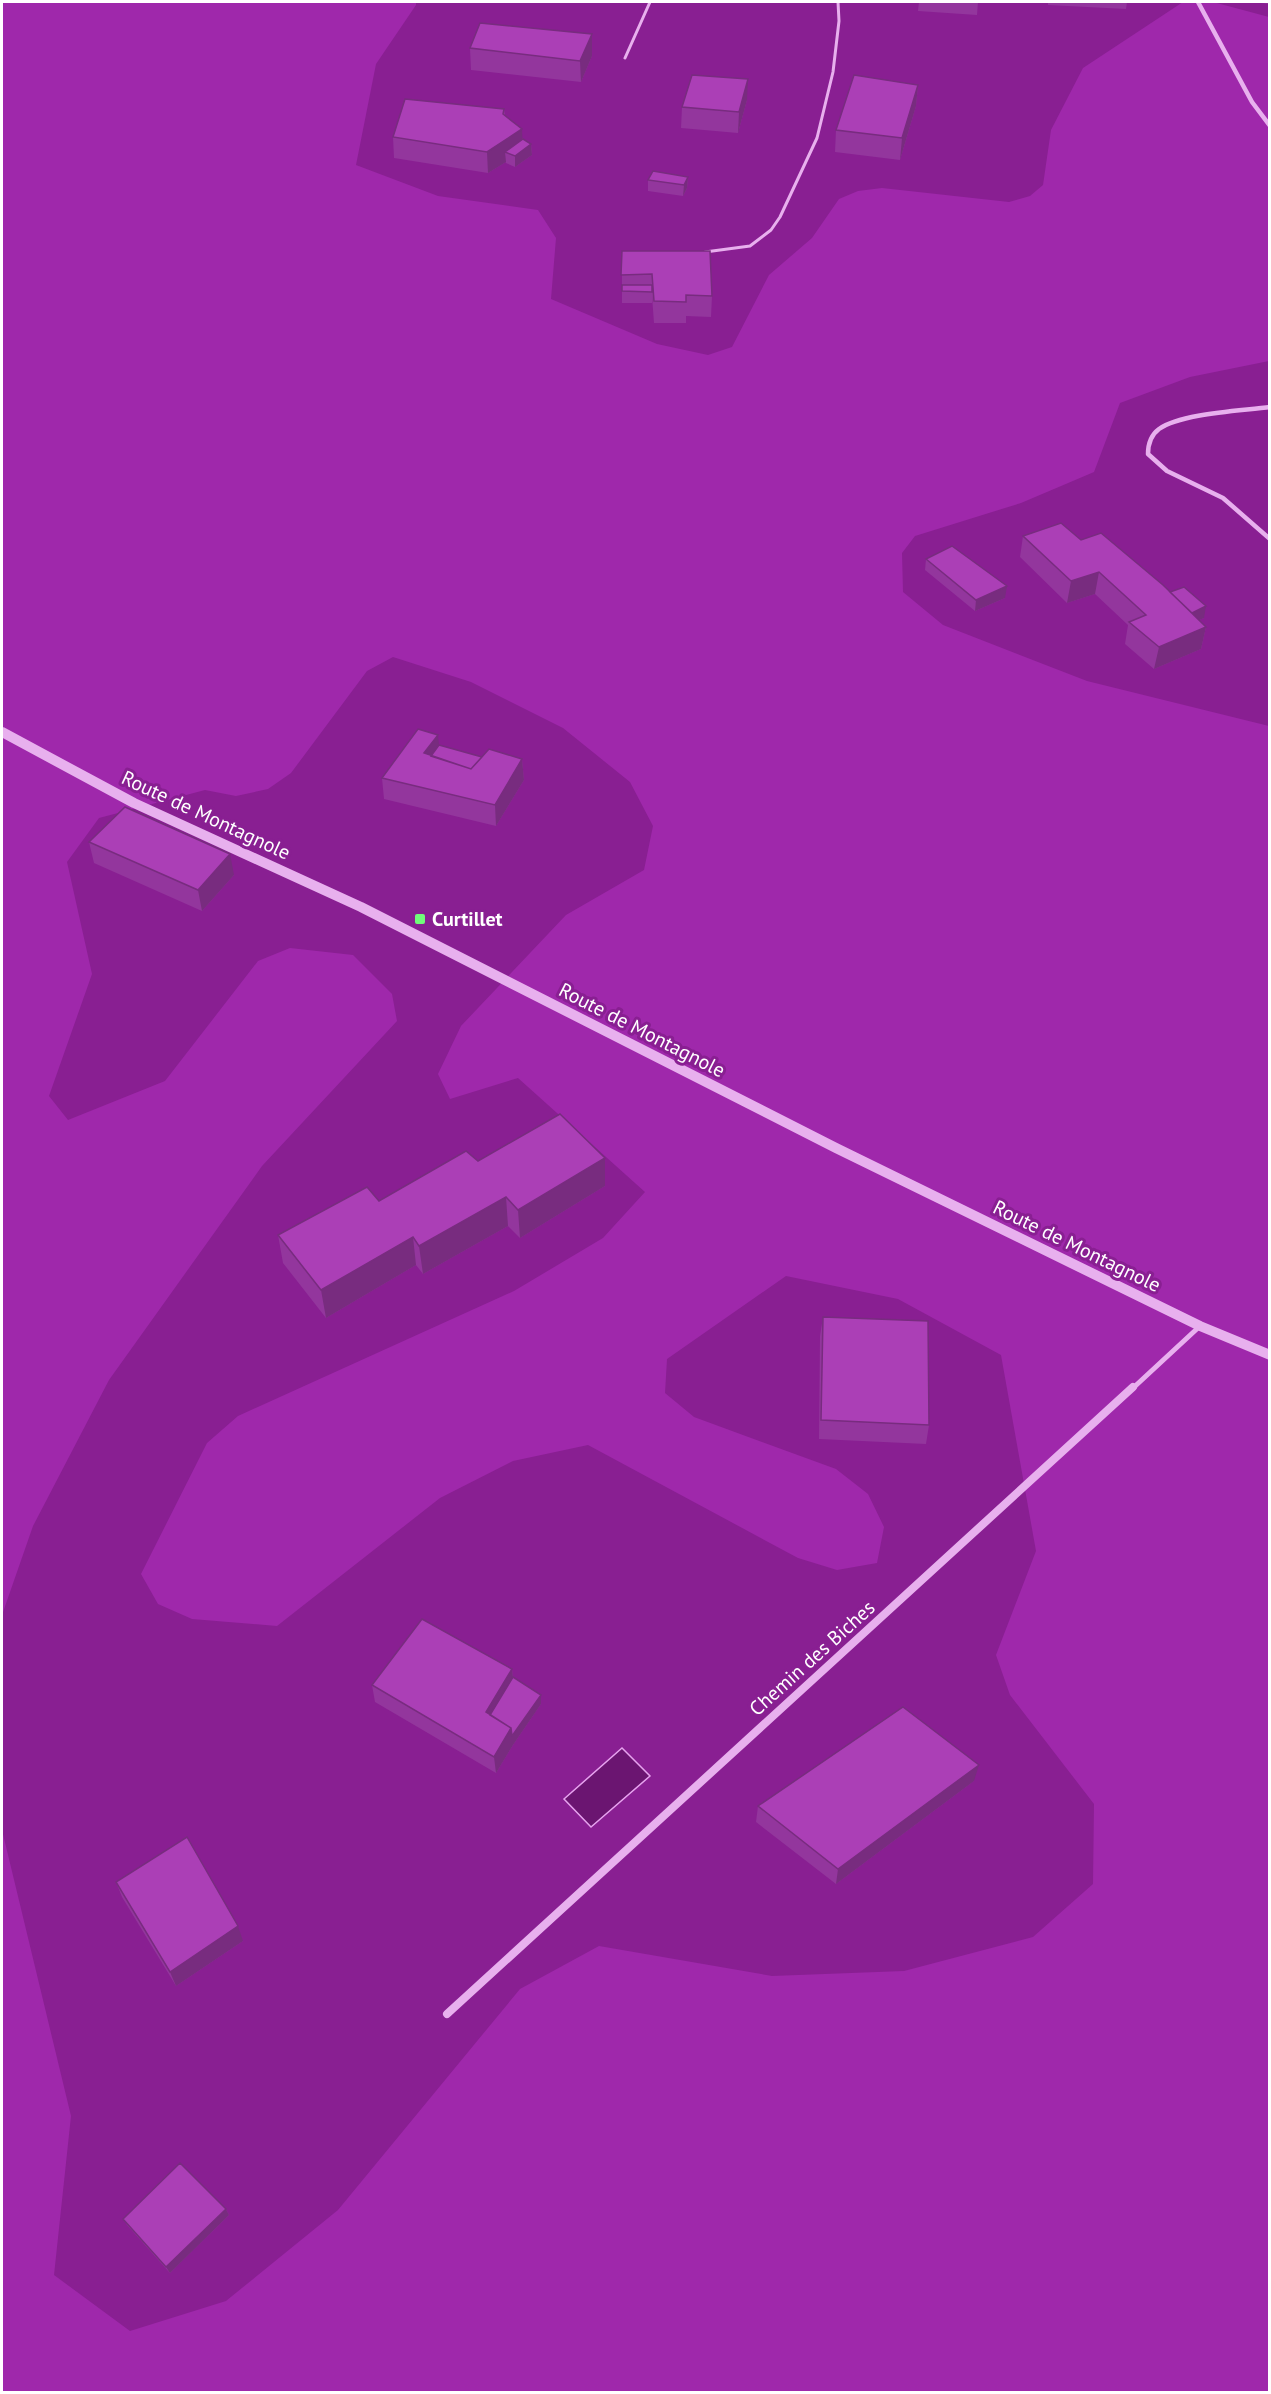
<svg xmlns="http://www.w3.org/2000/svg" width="1271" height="2394" viewBox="0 0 1271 2394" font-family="'PT Sans',sans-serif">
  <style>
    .green { fill: #9f28ab }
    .water { fill: #6b1571; stroke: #e7a3ef; stroke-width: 1.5 }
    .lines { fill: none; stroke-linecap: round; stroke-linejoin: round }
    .service { stroke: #e8b0ee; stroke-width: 3 }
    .minor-far2 { stroke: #e8b0ee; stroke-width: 4.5 }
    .minor-far1 { stroke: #e8b0ee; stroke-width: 5 }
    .minor { stroke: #e8b0ee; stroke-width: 8 }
    .tertiary { stroke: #e8b0ee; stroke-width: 10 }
    .wall { fill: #93369d }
    .shaded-wall { fill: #782c7f }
    .building { fill: #ab3fb6; stroke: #782c7f; stroke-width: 1.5 }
    .poi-dot { fill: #70fc7a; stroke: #891f92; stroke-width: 2 }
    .labels { text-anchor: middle; stroke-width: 6; stroke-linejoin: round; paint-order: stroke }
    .street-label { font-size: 20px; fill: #fff; stroke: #891f92 }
    .poi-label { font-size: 20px; font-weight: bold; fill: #fff; stroke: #891f92; text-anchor: start }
  </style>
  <rect width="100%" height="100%" fill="#891f92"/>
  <path class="green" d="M2,2H416V5L376,64L356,165L438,196L538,210L556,238L551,299L657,344L708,355L732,347L769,275L812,238L839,199L858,191L882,188L1009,202L1030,196L1043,185L1051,130L1083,68L1183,2H1213L1269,17V361L1190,377L1120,403L1094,472L1021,503L915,536L902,553L903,592L943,625L1087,681L1269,726V2392H2V1830L71,2116L54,2275L130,2331L226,2301L338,2210L520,1989L599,1946L772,1976L904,1971L1033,1937L1093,1884L1094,1804L1010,1695L996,1655L1036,1551L1001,1355L898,1299L786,1276L667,1359L665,1393L694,1417L836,1469L868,1494L884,1527L877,1563L837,1570L798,1558L588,1445L513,1461L440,1498L277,1626L192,1619L158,1604L141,1574L207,1443L238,1416L514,1291L603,1238L645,1192L518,1078L450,1099L438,1074L461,1026L566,915L644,870L653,826L630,782L563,728L471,682L393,657L367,671L291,773L268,789L236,796L205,790L99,818L67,862L92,974L49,1096L68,1120L165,1081L258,961L290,948L353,955L392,994L397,1021L262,1166L109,1380L33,1526L2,1615Z"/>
  <path class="water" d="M622,1748L650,1776L591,1827L564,1799Z"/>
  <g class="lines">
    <path class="service" d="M625,58L650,2
      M705,252L750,246L771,230L780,217L817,138L833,72L839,21L838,2"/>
    <path class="minor-far2" d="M1198,2L1252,102L1270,126
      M1270,407C1241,411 1182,413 1159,429C1151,435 1148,444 1148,454L1167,471L1223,498L1270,539"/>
    <path class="minor-far1" d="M1132,1389L1200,1326"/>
    <path class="minor" d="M447,2014L1133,1387"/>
    <path class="tertiary" d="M2,732L134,803L361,907L836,1148L1200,1326L1270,1355"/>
  </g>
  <path class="wall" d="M919,2H978L977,15L918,11Z
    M1048,2H1127L1126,9L1048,5Z
    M1254,2H1269V4Z
    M592,34V56L581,82L471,70L470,48Z
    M918,85L916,106L900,160L835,152L836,130Z
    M747,100L738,133L681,128L682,107Z
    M504,109L505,115L523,139L531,144L532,155L515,167L506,163V162L488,173L394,158L393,137Z
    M688,177L687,188L683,196L648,191V180Z
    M622,251L712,296L711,317L686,316V323H654L652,296V303H622Z
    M1023,536L1081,540L1170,592L1204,618L1199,620L1206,627L1201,649L1154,669L1125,644L1128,625L1095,594L1067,603L1020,557Z
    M926,559L1005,598L975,611L925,570Z
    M439,745L482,757L522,759L524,780L496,826L384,799L382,778Z
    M89,842L234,875L202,911L94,863Z
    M478,1161L605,1186L520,1238L508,1226L423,1274L416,1265L326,1318L283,1263L278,1235L379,1201Z
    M823,1317L929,1425L926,1444L819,1439L820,1336Z
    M512,1669L513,1677L541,1695V1704L513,1745L496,1773L375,1702L372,1685Z
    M974,1781L836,1884L756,1822L758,1806Z
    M116,1882L243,1941L176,1986L122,1897Z
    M226,2209L229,2215L170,2273L127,2225L123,2219Z"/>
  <path class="shaded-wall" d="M592,34V56L581,82L580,61Z
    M748,79L747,100L738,133L739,112Z
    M918,85L916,106L900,160L902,138Z
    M522,129L523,150L531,144L532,155L515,167V156L505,152L506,162L488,173L487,152Z
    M688,177L687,188L683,196L684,185Z
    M1099,572L1095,594L1067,603L1071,581Z
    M1007,586L1005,598L975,611L976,600Z
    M1206,606L1204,618L1181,628L1184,617Z
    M1206,627L1201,649L1154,669L1159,647Z
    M438,735L440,756L425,764L424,753Z
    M522,759L524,780L496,826L495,805Z
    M230,854L234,875L202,911L198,890Z
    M605,1158V1186L520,1238L518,1210Z
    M506,1197L508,1226L423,1274L419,1246Z
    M413,1237L416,1265L326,1318L321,1290Z
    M512,1669L514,1686L491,1723L486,1712Z
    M541,1695V1704L513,1745L496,1773L494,1757L511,1728Z
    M979,1765L974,1781L836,1884L838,1869Z
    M238,1926L243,1941L176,1986L170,1972Z
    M226,2209L229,2215L170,2273L166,2267Z"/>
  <path class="building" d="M480,23L592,34L580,61L470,48Z
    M692,75L748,79L739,112L682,107Z
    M854,75L918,85L902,138L836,130Z
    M405,99L504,109L503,114L522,129L487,152L393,137Z
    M523,139L531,144L515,156L505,152Z
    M653,171L688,177L684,185L648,180Z
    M622,251H710L712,296L686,295V302L654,301L652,274L621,275Z
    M622,285H652V292L622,291Z
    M1061,523L1081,540L1101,533L1163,585L1206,627L1159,647L1129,622L1146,615L1099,572L1071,581L1023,536Z
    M952,546L1007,586L976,600L926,559Z
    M1184,587L1206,606L1192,613L1170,592Z
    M418,729L438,735L424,753L471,769L489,749L522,759L495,805L382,778Z
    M439,745L482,757L471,769L431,756Z
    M125,807L230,854L198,890L89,842Z
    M560,1114L605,1158L518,1210L506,1197L419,1246L413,1237L321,1290L278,1235L367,1187L379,1201L466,1151L478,1161Z
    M823,1317L928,1321L929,1425L821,1420Z
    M422,1619L512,1669L486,1712L511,1728L494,1757L372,1685Z
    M513,1677L541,1695L512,1736L511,1728L490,1715Z
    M903,1707L979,1765L838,1869L758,1806Z
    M187,1837L238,1926L170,1972L116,1882Z
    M180,2163L226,2209L166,2267L123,2219Z"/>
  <rect class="poi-dot" x="414" y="913" width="12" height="12" rx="3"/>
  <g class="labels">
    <g class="street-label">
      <text transform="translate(206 815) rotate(25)" y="7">Route de Montagnole</text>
      <text transform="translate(642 1030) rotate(27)" y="7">Route de Montagnole</text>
      <text transform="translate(1077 1246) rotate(26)" y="7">Route de Montagnole</text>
      <text transform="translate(812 1658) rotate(-42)" y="7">Chemin des Biches</text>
    </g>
    <g class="poi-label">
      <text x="432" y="926">Curtillet</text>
    </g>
  </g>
  <rect width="1271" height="2394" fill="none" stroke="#ffffff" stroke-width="6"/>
</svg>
